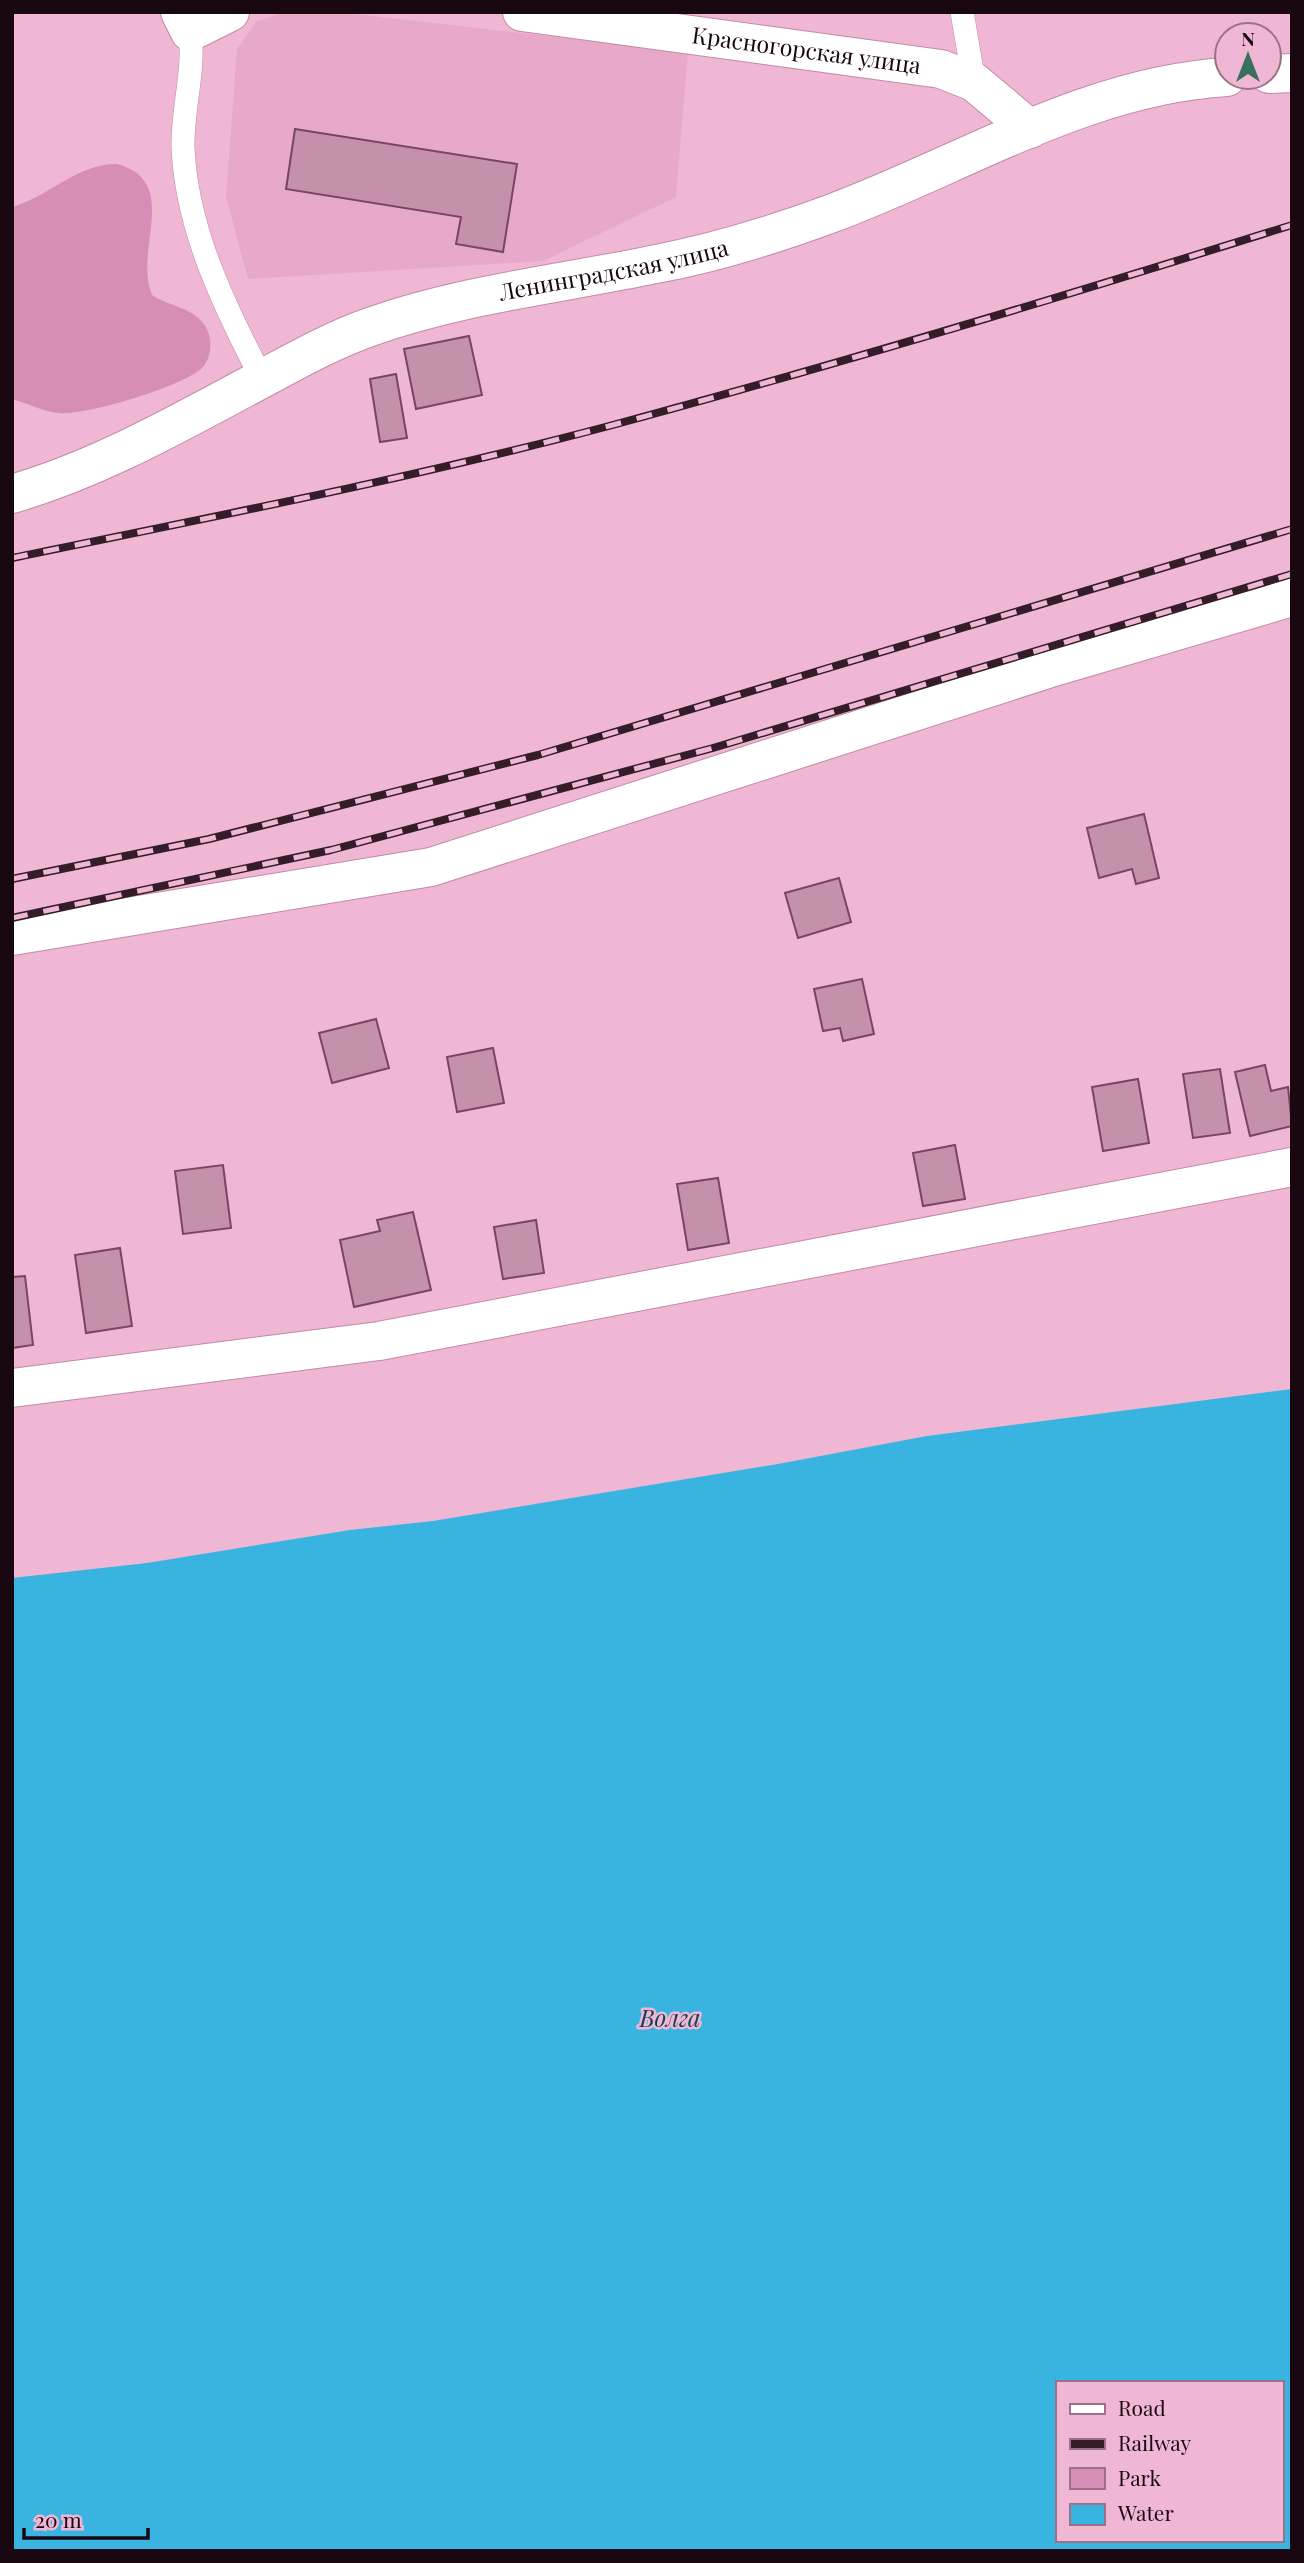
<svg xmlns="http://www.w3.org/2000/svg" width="1304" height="2563" viewBox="0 0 1304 2563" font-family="'Playfair Display',serif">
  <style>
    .built { fill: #e8a9c9 }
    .green { fill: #d78eb5 }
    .water { fill: #39b4e1; fill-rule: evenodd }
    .building { fill: #c690ab; stroke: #774761; stroke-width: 2 }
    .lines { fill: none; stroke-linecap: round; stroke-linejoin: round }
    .lane-casing { stroke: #c08aa6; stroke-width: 24 }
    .street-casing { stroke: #c08aa6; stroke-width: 40 }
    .secondary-casing { stroke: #c08aa6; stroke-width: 40 }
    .lane { stroke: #fff; stroke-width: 23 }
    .street { stroke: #fff; stroke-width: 38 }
    .secondary { stroke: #fff; stroke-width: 38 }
    .rail-casing { stroke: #341d29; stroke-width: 8 }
    .rail { stroke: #f0b7d4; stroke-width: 5; stroke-dasharray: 16; stroke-linecap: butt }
    .labels { text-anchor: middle; stroke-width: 5; stroke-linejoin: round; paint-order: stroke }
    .street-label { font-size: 23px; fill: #190711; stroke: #f0b7d4 }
    .water-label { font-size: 24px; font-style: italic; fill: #0d4153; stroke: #f0b7d4 }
  </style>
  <rect width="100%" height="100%" fill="#f0b7d4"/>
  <path class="built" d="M283,12H338L688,52L676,197L543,261L248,279L226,197L237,49L256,22Z"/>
  <path class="green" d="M117,164C182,182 133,249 152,295C168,306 191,307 203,323C213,335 213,357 202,368C184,386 85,416 59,413C44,412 27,403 12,399V207C50,196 76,164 117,164Z"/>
  <path class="water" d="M1292,1389V2551H12V1578L147,1563L350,1530L433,1521L778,1464L927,1436ZM1057,2383H1281V2540H1057Z"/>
  <path class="building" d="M295,129L517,164L503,252L456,244L461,217L286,189Z
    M469,336L482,395L416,409L404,349Z
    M396,374L407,438L380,442L370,379Z
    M1144,814L1159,878L1136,884L1132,869L1099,878L1087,828Z
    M839,878L851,922L798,938L785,893Z
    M862,979L874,1034L843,1041L840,1028L823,1031L814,989Z
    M376,1019L389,1068L332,1083L319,1033Z
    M493,1048L504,1103L457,1112L447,1057Z
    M1265,1065L1271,1091L1288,1087L1292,1126L1250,1136L1235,1072Z
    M1220,1069L1230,1133L1193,1138L1183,1074Z
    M1138,1079L1149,1143L1103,1151L1092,1087Z
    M955,1145L965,1199L923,1206L913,1153Z
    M223,1165L231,1228L183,1234L175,1171Z
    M718,1178L729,1243L688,1250L677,1184Z
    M413,1212L431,1290L354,1307L340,1240L380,1231L377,1220Z
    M536,1220L544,1273L503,1279L494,1227Z
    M120,1248L132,1326L86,1333L75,1255Z
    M25,1276L33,1345L12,1348V1277Z"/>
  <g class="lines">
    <defs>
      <path id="lane" d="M962,12L974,82
        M190,32C195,71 182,109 183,148C187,232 225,306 262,379"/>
      <g id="street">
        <path d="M180,12L190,32L230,12"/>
        <path id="s1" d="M522,12L941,69L974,82L1030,129"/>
        <path d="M12,936L431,867L1057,666L1292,597"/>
        <path d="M12,1388L379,1341L1292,1167"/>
      </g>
      <g id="secondary">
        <path d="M1269,74L1292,73"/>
        <path id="s2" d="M12,494C98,469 175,425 254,383C292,363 330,341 370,327C463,294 560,284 656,264C715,253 773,235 830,214C960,166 1086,85 1227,77"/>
      </g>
    </defs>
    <use href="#lane" class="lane-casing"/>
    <use href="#street" class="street-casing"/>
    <use href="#secondary" class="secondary-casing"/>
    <use href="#lane" class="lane"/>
    <use href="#street" class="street"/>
    <use href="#secondary" class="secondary"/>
    <defs>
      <path id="rail" d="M12,558C212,517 413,478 609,426C839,364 1065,296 1292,225
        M12,879L209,839L538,755L1292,529
        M12,918L331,850L713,748L1292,574"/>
    </defs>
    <use href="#rail" class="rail-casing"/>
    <use href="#rail" class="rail"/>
  </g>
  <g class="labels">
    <g class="street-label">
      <text dy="8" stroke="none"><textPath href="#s1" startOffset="287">Красногорская улица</textPath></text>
      <text dy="8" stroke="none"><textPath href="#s2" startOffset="646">Ленинградская улица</textPath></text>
    </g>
    <g class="water-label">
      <text x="670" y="2027">Волга</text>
    </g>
  </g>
  <rect width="1304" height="2563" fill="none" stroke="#190711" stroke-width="28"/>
  <rect x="1056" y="2381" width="228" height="161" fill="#f0b7d4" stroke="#9a7186" stroke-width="2"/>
  <rect x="1070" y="2404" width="35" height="10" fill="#ffffff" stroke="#9a7186" stroke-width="2"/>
  <text x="1118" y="2416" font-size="21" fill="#190711">Road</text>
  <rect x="1070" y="2439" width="35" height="10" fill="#341d29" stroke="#9a7186" stroke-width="2"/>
  <text x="1118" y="2451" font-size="21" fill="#190711">Railway</text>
  <rect x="1070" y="2468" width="35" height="21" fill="#d78eb5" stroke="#9a7186" stroke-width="2"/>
  <text x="1118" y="2486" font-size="21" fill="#190711">Park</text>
  <rect x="1070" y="2504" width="35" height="21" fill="#39b4e1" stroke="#9a7186" stroke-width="2"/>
  <text x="1118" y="2521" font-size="21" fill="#190711">Water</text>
  <g transform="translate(1248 56)"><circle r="33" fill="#f0b7d4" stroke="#9a7186" stroke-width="2"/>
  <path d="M0-5L12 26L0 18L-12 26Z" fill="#36715b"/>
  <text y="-10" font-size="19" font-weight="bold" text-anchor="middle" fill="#190711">N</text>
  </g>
  <path d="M24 2528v10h124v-10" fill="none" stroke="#190711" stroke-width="3.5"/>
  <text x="35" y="2528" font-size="21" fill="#190711" stroke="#f0b7d4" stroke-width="5" paint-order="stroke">20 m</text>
</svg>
